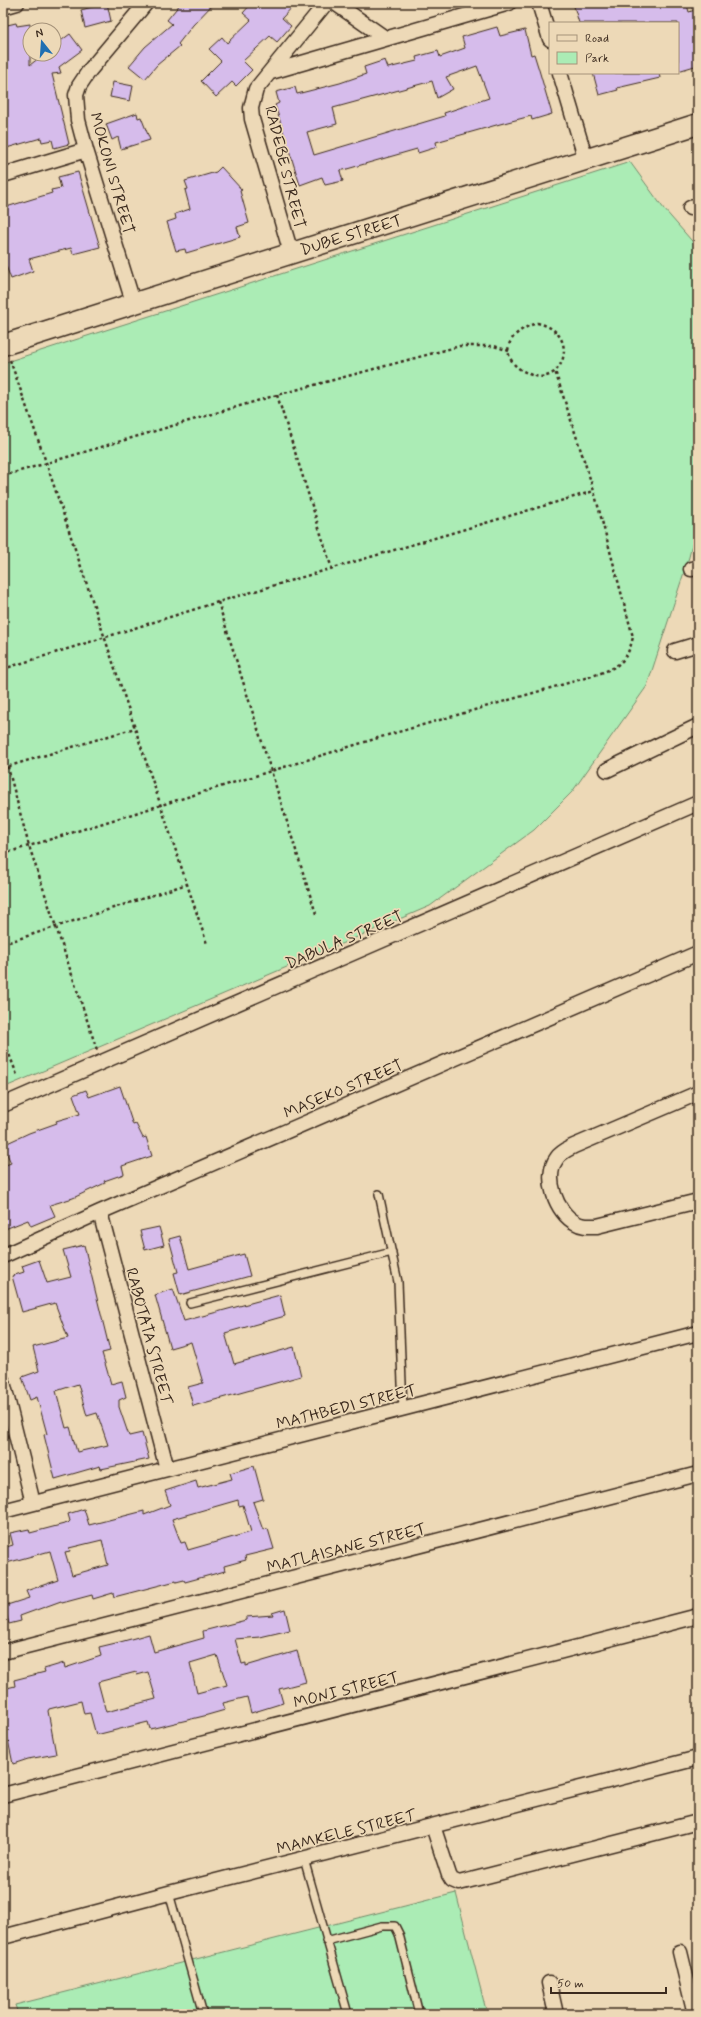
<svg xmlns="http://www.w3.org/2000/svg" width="701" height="2017" viewBox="0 0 701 2017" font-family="Mynerve,sans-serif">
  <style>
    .green { fill: #abecb5; stroke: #738b6a }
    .building { fill: #d6bceb; stroke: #3b2a1e; fill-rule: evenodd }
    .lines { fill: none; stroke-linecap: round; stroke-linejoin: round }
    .lane-casing { stroke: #3b2a1e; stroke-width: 10 }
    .street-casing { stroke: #3b2a1e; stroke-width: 17 }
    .secondary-casing { stroke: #3b2a1e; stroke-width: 23 }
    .path { stroke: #3b2a1e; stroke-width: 2.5; stroke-dasharray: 3 3; stroke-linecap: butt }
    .lane { stroke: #edd9b7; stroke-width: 7 }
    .street { stroke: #edd9b7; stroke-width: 14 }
    .secondary { stroke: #edd9b7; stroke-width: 20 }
    .labels { text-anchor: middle; stroke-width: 3.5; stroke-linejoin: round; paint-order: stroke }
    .street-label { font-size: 16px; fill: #3b2a1e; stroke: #edd9b7 }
  </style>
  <rect width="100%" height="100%" fill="#edd9b7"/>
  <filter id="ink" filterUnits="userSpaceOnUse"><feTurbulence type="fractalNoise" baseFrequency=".025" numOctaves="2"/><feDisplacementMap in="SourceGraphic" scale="8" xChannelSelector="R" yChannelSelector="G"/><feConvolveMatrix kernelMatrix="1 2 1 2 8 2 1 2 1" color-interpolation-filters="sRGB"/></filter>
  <g filter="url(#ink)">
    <path class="green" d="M630,162L664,209L698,248V522L689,557L647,686L572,792L534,830L430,906L3,1088V363Z
      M456,1893L487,2014H18L15,2005Z"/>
    <path class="building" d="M107,3L111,21L85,28L81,10Z
      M181,3H214L193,25L178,44L180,46L157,65L145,79L129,66L145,47L172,24L167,20Z
      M252,3H296L282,18L291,26L277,42L270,36L243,61L252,70L236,86L232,82L216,97L201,81L221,61L209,49L222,37L227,43L251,20L243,13Z
      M573,3H680L682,7L687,5L689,12L698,9V65L678,71V23H579Z
      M16,23L17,26L30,24V65L44,54H54V46L70,34L82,50L59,67L61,73L52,74L69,144L54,148L52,140L42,142L41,138L3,149V26Z
      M497,27L500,36L525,30L531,55L534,54L539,70L552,114L532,120L531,116L500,124L436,142L437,147L418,153L417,149L340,171L343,181L325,185L322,177L300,185L275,105L279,103L276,92L295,87L297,94L340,83L366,74L364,67L385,60L388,68L417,61L416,57L438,51L440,57L465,48L462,37ZM477,66L489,98L444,113L445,116L314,155L307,132L337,124L333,108L432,81L437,98L453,89L446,77Z
      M593,73H659L660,78L617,88L618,90L599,95Z
      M113,82L133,86L130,101L110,97Z
      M137,113L138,118L141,117L150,140L121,149L118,137L112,140L106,124Z
      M221,167L242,190L240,191L249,223L237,227L240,237L186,253L185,249L176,251L167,222L176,219L175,214L190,209L185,190L188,189L185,181L216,172Z
      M78,172L100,247L73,254L71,248L29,259L33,271L11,279L6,266L3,267V208L52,193L51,190L61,188L58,177Z
      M120,1086L133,1125L136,1124L143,1138L146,1137L152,1156L122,1166L124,1174L104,1181L105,1183L73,1198L50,1205L55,1216L31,1226L28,1220L5,1229L3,1222V1166L11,1163L3,1145L29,1133L57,1123L56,1121L80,1114L73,1095L86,1090L89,1097Z
      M159,1227L164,1245L145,1250L140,1231Z
      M180,1236L189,1269L244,1254L250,1276L180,1295L174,1273L178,1272L169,1239Z
      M84,1245L110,1351L102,1353L111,1384L122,1381L126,1397L119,1400V1407L129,1436L142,1433L149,1459L101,1469L100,1466L55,1479L44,1435L47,1434L37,1397L30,1400L22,1377L39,1371L33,1347L68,1338L55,1303L22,1312L12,1276L24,1272L22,1266L39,1260L47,1283L71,1277L63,1250ZM78,1384L87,1416L97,1413L108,1445L77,1452L70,1427L66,1428L56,1391Z
      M173,1289L184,1321L280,1295L285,1316L225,1333L234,1364L294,1347L301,1376L193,1406L188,1387L203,1383L191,1342L170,1348L155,1295Z
      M254,1466L263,1499L253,1502L263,1530L268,1529L274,1549L245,1556L246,1560L224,1566L225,1571L185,1582L184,1580L176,1582V1581L114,1597L113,1593L93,1599L92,1595L62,1603L61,1601L20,1616L21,1621L9,1624L4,1606L29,1598L26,1591L58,1580L50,1551L3,1564V1548L13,1545L10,1533L29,1529L30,1533L68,1523L70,1521L68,1514L84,1509L89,1525L144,1511V1515L170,1505L165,1491L196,1481L198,1488L232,1479L230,1473ZM238,1500L239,1506L243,1505L251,1532L188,1550L185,1542L181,1543L172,1519ZM102,1540L108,1565L72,1575L65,1552L70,1551L69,1548Z
      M285,1609L290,1630L260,1637L235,1639L242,1664L246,1663V1666L297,1651L306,1682L279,1689L283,1703L251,1713L247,1697L223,1703L225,1710L204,1716L150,1729L148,1722L96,1735L90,1713L84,1714L81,1701L49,1709L48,1711L56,1754L28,1759L13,1764L3,1716V1689L15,1686L14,1680L45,1672L44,1669L64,1663L65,1668L101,1656L99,1647L120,1642L149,1634L154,1652L204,1638L203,1631L246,1620V1617L273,1615L272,1613ZM217,1655L227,1685L197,1693L190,1663ZM136,1672L137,1675L148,1672L156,1699L106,1712L98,1682Z"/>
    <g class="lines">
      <defs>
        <path id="lane" d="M379,1194L398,1282L403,1409
          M190,1303L392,1252
          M304,1859L348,2014
          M169,1893L203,2014
          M326,1941L382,1926H395L399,1934L419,2014"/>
        <path id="street" d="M335,3L385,38
          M539,3L550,39
          M3,7L17,3
          M271,72L509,3
          M560,73L586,160
          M3,175L86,150
          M690,208L698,206
          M291,253L252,119L251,108L256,89L326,3
          M133,302L86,150L78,120L76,95L79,86L89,71L146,3
          M691,569L698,568
          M675,651L698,644
          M607,770L698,726
          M698,1093L574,1146C568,1149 561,1152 557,1158C543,1177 556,1213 576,1223C582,1227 590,1226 597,1226L698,1201
          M3,1105L698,803
          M100,1212L167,1469
          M3,1256L100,1212L698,953
          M3,1382L33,1503
          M3,1511L698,1333
          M3,1652L698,1474
          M3,1795L698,1616
          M433,1826L449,1875L452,1880L459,1883L698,1822
          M3,1937L169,1893L698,1758
          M680,1952L695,2014
          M549,1983L556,2014"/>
        <path id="secondary" d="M3,345L698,124"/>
      </defs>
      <use href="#lane" class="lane-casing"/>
      <use href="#street" class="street-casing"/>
      <use href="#secondary" class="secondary-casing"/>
      <path class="path" d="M537,323C583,332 563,390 529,374C523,371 518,369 514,364C498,344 519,328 537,323Z
        M10,360L47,465L207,944
        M277,395L332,569
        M3,476L277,395L460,346H494L509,351
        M218,602L316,914
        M3,669L218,602L594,491
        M3,749L29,846L97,1050
        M3,768L135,728
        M3,854L381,737L592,676C617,668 627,663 633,637L594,491L555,371
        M3,944L187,884
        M3,1038L17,1075"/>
      <use href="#lane" class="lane"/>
      <use href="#street" class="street"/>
      <use href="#secondary" class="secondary"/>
    </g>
  </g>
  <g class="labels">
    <g class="street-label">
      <text transform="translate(286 167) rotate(76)" y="6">RADEBE STREET</text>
      <text transform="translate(113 173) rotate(74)" y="6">MOKONI STREET</text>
      <text transform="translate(351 234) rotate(-17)" y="6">DUBE STREET</text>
      <text transform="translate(344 939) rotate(-23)" y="6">DABULA STREET</text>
      <text transform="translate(343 1088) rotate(-23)" y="6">MASEKO STREET</text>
      <text transform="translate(150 1336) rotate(75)" y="6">RABOTATA STREET</text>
      <text transform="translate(346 1406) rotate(-14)" y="6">MATHBEDI STREET</text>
      <text transform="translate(346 1547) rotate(-14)" y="6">MATLAISANE STREET</text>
      <text transform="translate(346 1689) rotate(-14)" y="6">MONI STREET</text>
      <text transform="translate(346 1831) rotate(-14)" y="6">MAMKELE STREET</text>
    </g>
  </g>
  <rect width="701" height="2017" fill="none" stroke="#edd9b7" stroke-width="16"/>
  <rect x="8" y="8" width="685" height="2001" fill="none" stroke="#3b2a1e" stroke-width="1.5" filter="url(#ink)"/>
  <rect x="549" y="22" width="130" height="52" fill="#edd9b7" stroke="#a6937a"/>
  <rect x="557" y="35" width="20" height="6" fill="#edd9b7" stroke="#a6937a"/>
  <text x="585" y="42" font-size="12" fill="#3b2a1e">Road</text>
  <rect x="557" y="52" width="20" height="12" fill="#abecb5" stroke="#a6937a"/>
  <text x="585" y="62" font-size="12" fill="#3b2a1e">Park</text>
  <g transform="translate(42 42) rotate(343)"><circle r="19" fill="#edd9b7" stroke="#a6937a"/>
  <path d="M0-3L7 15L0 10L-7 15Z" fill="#1f6fb2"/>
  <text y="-6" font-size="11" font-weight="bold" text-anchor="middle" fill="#3b2a1e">N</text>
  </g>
  <path d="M551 1987v6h115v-6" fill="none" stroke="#3b2a1e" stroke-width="2"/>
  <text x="557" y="1987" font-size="12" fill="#3b2a1e" stroke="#edd9b7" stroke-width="3" paint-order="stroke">50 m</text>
</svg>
